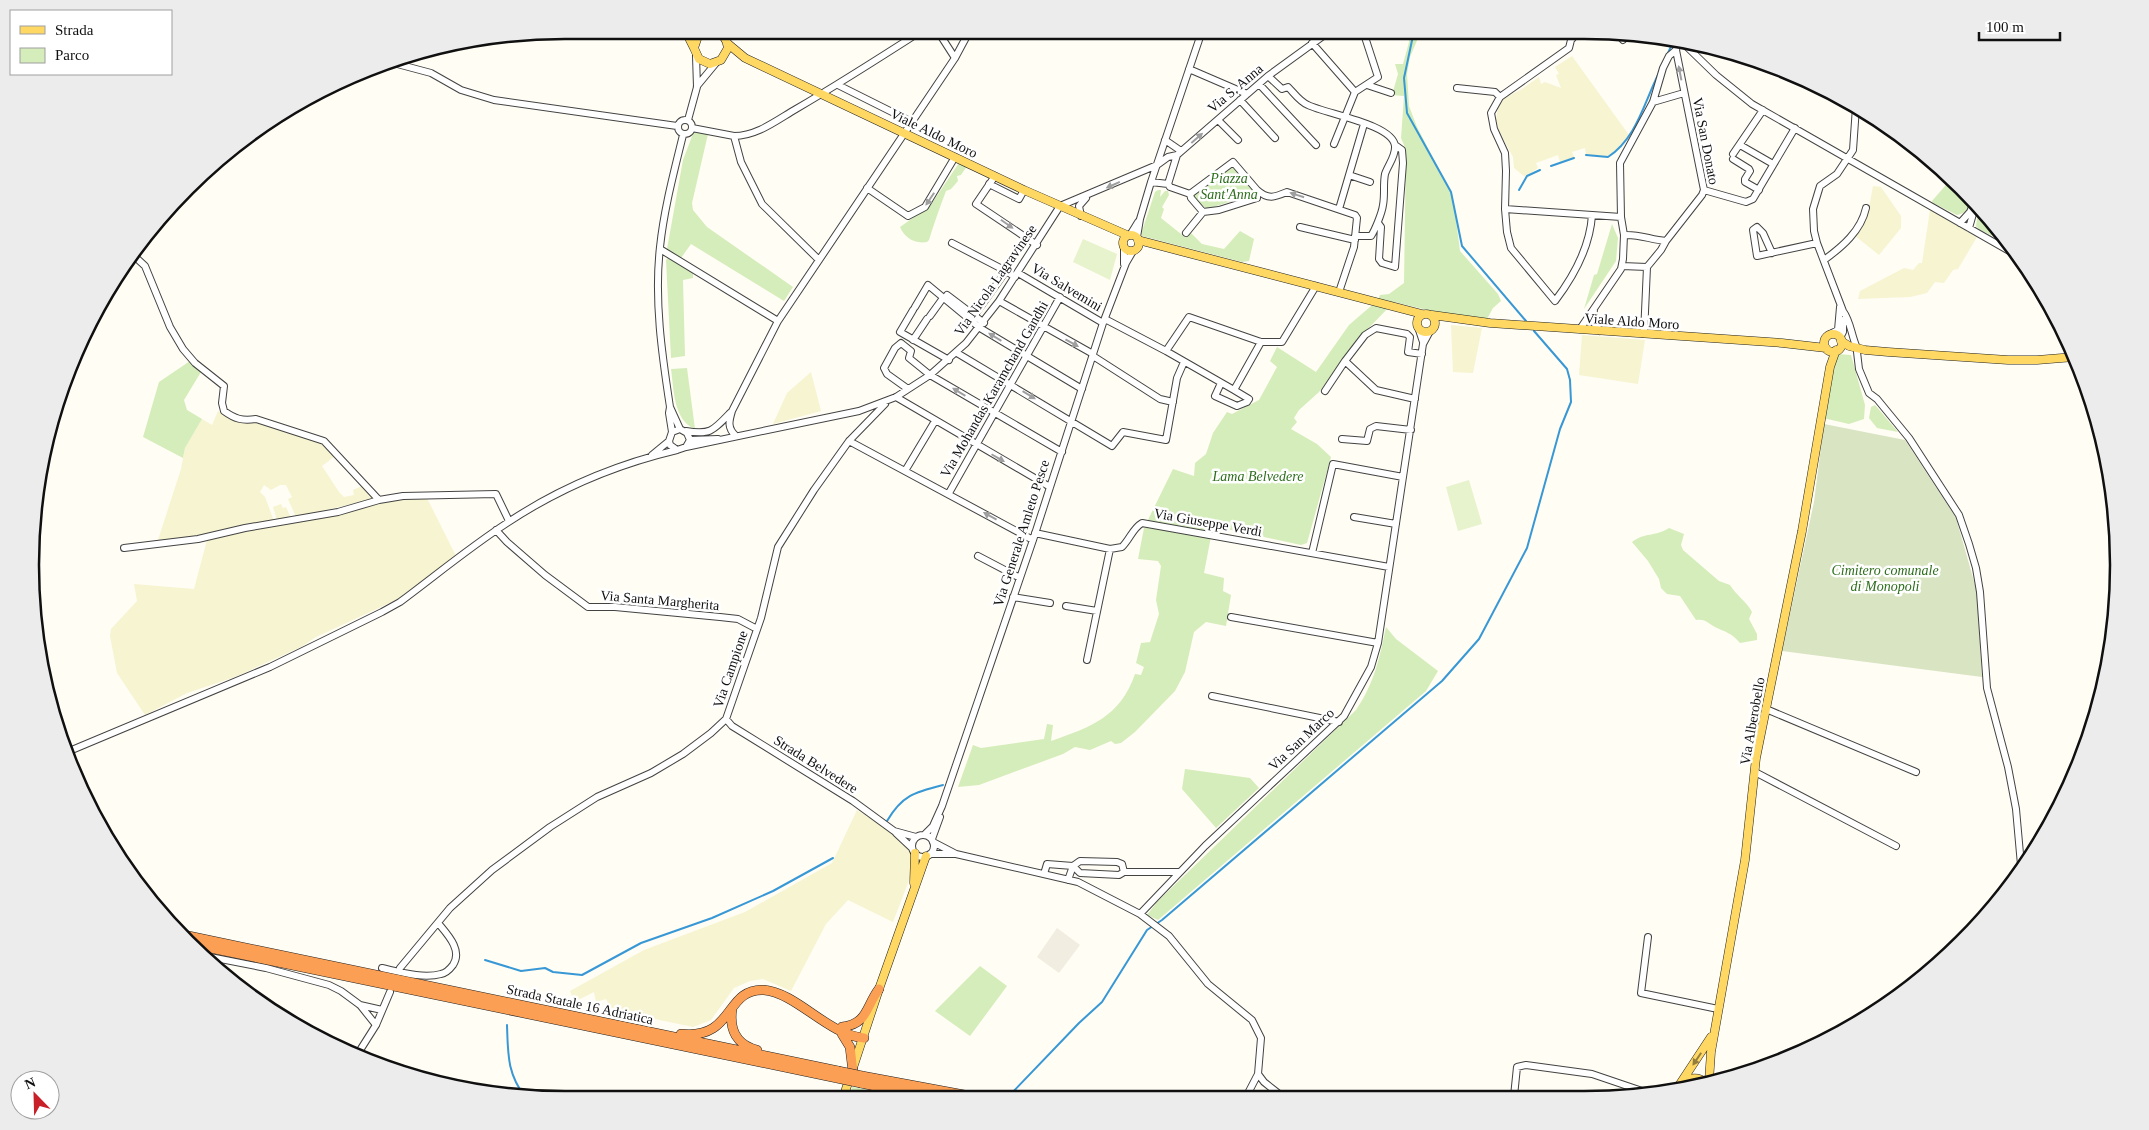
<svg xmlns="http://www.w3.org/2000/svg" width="2149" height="1130" viewBox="0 0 2149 1130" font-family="'Times New Roman',serif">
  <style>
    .farmland { fill: #f7f4d1 }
    .green { fill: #d5edba }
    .cemetery { fill: #d9e4c2 }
    .pitch { fill: #e6f3cc }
    .plaza { fill: #f1ede0 }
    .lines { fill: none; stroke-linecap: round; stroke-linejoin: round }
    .stream { stroke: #3898d5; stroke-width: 2 }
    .minor-casing { stroke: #434343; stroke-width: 8 }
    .major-casing { stroke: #212121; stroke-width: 9 }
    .highway-casing { stroke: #212121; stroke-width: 10 }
    .minor { stroke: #fff; stroke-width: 6 }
    .major { stroke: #ffd864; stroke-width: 8 }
    .highway { stroke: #fb9f55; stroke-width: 9 }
    .highway-bridge-casing { stroke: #212121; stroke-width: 10; stroke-linecap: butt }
    .highway-bridge { stroke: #fb9f55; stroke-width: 9 }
    .oneway { fill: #9f9f9f }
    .oneway2 { fill: #937e3e }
    .labels { text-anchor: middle; stroke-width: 5; stroke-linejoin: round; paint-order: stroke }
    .street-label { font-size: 14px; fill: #101010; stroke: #fff }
    .park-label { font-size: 14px; font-style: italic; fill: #2d6d1c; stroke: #fff }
    .rim { fill: none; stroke: #101010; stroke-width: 2.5 }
  </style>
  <rect width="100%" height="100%" fill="#fffdf4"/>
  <path class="farmland" d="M1572,56L1629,135L1616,151L1608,157L1586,155L1585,148L1572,152L1574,157L1560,162L1558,155L1536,163L1538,168L1525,177L1514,168L1513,157L1499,131L1496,120L1498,108L1503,99L1522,89L1539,77L1541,84L1545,82L1561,88L1556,75L1559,74L1555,67Z
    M1873,186L1881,187L1901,216V228L1879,255L1854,235L1868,213Z
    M1930,210L1977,237L1958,269L1953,270L1944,283L1935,282L1927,293L1910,297L1858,299L1860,291L1904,268L1913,270L1919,263H1922Z
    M1451,325L1482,328L1473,373L1453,372Z
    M1582,335L1645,340L1638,384L1579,375Z
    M811,372L821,411L773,424L787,393Z
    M218,411L241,423L257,422L325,445L335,456L322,466L339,492L344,497L354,495L353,490L362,486L373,499L296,517L288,499L292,497L286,485H280L271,490L264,485L260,492L265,497L274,521L247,524L198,538L158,540L181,469L185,448L202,419L212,425Z
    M427,498L456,556L396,600L316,637L301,647L235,677L187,693L145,715L117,673L110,636L111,629L137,601L134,584L194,589L207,540L247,530L323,518L380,502Z
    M281,504L283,508L286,507L291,518L277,520L273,507Z
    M857,810L892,832L911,852V875L893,922L848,900L826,924L791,991L763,979L750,981L734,988L711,1020L693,1027L612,1010L606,999L596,1002L594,992L574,1002L570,991L644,950L745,912L832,863Z"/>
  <path class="green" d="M1408,31H1421L1410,57L1407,74L1409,106L1417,127L1449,188L1454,204L1460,251L1498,294L1501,301L1493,308L1487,319L1440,313L1394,302L1357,340L1319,392L1299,410L1294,418L1297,422L1291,429L1317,444L1331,457L1307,543L1301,545L1213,526L1204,573L1224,578L1223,591L1231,595L1226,626L1206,622L1194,632L1185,672L1175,691L1135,732L1121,743L1115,744L1111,741L1090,750L1075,747L1063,754L979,785L958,787L973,745L981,748L1044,739L1047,724L1053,725L1051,741C1091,727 1120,717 1135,674L1141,675L1144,667L1136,663L1141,643L1150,642L1159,614L1156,600L1161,566L1158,561L1138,559L1144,528L1173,469L1194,476L1195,463L1206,454L1213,433L1227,412L1232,414L1259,400L1277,367L1270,361L1277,347L1316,372L1349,325L1378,300L1380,295L1389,294L1404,283L1406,150L1401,138L1404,96L1392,95L1398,74L1395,64H1403L1409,42Z
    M694,131L708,134L692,203L693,210L707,227L793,287L784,301L691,244L681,258L667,249L683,160Z
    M959,163L967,166L961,175L957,176L958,181L951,189L946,191C940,207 934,223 929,240L927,242C914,244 905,238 900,227L930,206Z
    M1232,167L1253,189L1251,195L1207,209L1194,199V195Z
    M1951,179L1970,197C1970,208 1967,213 1957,215L1933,203L1932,201Z
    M1158,190H1161L1160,197L1165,191H1168L1169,195L1162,207L1164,209L1161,218L1186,238L1191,233L1202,244L1224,249L1240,231L1254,239L1249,261L1242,262L1142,236V231L1155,192Z
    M1979,206L2005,239L2004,241L1980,230L1976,226Z
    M1612,224L1618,238L1616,261L1584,309L1594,275L1597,274Z
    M668,258L693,272V278L683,280L685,356L671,358L666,260Z
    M1837,354L1851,355L1865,405L1864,419L1849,424L1823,418Z
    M190,361L201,372L184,400L187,410L202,419L185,448L183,458L143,437L159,382Z
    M687,368L695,429C673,420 674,389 671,369Z
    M1875,405L1898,432L1877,428L1869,418L1871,407Z
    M1669,528L1684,534L1681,545L1683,550L1719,581L1730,585C1736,595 1746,601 1752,612L1749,619L1757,634V640L1740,643C1732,633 1725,632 1715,627C1707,623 1706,619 1696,620L1680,596L1667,594L1661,588L1659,579L1648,561L1632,542C1645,532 1655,537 1669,528Z
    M1386,627L1396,639L1438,671L1426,691L1158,920L1147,915L1157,902L1356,710C1374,684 1380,657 1386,627Z
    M1185,769L1250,778L1259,788L1216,828L1182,789Z
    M980,966L1007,986L970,1036L935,1011Z
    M852,1087L859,1088L907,1098H850Z"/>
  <path class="cemetery" d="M1824,424L1905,440L1956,518L1977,592L1982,677L1782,651L1814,502Z"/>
  <path class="pitch" d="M1083,239L1117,254L1110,280L1073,262Z
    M1469,480L1482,524L1458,531L1446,487Z"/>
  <path class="plaza" d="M1057,928L1080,945L1059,973L1037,957Z"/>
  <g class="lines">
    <path class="stream" d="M1414,31L1404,78L1407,113L1451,192L1462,246L1526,321
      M1668,53L1674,40
      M1586,155L1608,157C1637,138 1644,102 1659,73
      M1551,166L1574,158
      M1519,190L1527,176L1540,170
      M887,821C902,795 915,792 943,785
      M485,960L521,971L545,968L553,972L582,975L641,943L712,918L773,891L833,858
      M507,1025C508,1054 507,1074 526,1098
      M1008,1097L1079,1023L1102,1002L1147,930L1162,920L1442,681L1479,639L1527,548L1560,429L1571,402L1570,380L1567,369L1534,331"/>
    <defs>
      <path id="minor" d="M937,30L955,58
        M1579,31L1571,40L1569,48L1500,97L1491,113L1494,129L1505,153L1506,171L1505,209L1507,232L1511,248L1555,301C1574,276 1590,247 1592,215
        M1623,32L1619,35L1623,40
        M727,42L728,30
        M1682,42L1716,75L1752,104L2018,256
        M1312,43L1355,92L1378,77L1363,31
        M386,61L431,73L461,90L494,100L677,126
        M1189,69L1247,94
        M1268,76L1282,89L1288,87C1294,93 1300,102 1308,105C1326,114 1393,124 1395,146C1396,156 1388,165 1385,174C1383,184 1385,195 1383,205C1382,213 1375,230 1371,236H1355
        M1259,84L1316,145
        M838,85L912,122
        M1367,85L1391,93
        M697,86L716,63
        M1457,88L1495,92L1500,97
        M1240,100L1275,138
        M1653,102L1684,93
        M1856,107L1853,150L1837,174L1820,186L1813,209L1814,231L1817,243L1843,311C1851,322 1851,335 1857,348
        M678 127a7 7 0 1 1 14 0a7 7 0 1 1-14 0Z
        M688,120L697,87L696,56
        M1218,120L1238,140
        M692,128L734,136L741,162L762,204L818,259
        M734,136C757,136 777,120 796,109C839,84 881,57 923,30
        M1165,140L1181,151
        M1334,144L1355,92
        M1740,145L1773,164
        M1733,154L1763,110
        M1733,159L1749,169L1750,171L1745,179V182L1759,190
        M1349,175L1370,182
        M995,176L976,204L1037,245
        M1151,182L1168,184L1170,187L1190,194L1191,198L1203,212L1219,210L1257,198V190L1233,162L1190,194
        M989,184L1019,199L1024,190
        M1168,184L1177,155
        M867,188L908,216L925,207L955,157
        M1257,190C1268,200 1275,197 1287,192L1355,215L1357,218L1354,247L1339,292
        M1704,190L1746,202L1753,199L1795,128
        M1339,209L1364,124
        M1505,209L1621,217
        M1081,216L1079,206L1086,198
        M1378,223L1381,227L1379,259L1382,263L1395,267L1403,163L1402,150L1395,145
        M1960,223L1970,212L1972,207
        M1300,227L1355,240
        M1969,228L1973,214L1974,201
        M1186,233L1203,212
        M1130,235L1138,222
        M1624,235C1640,234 1651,240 1666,241L1702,195L1704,190L1676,50L1678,41
        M1137,237L1140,219L1151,182L1202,31
        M952,243L1006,271
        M1124,247V264
        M660,249L778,321
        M131,253L145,266L170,327L183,349L195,363L224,386L222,403L224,411C235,419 242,421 256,419L324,441L379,500L403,496L496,494L509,521
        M1772,253L1763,233L1757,227L1753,230L1757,256L1817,243
        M1824,260C1842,247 1861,231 1866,208
        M1622,266L1647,267L1661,250L1666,241
        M1018,273L1103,323
        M947,295L984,323
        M999,301L1093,354
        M915,307L928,285L980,328L1082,389
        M1594,309L1593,321L1600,331
        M913,310L900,332L949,360
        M930,316L943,298
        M974,316L1006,271L1015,277
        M1105,319L1166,351L1189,317L1261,342H1282L1316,286
        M1418,327L1423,342
        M1580,329L1621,269L1623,259L1624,235L1621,217L1620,163L1653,102L1663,68L1669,56L1676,50
        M1644,334L1647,267
        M1830,334L1838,330L1840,307
        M1840,338L1843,332V320
        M913,340L927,319
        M1166,351L1234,390L1261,342
        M1857,352L1859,369L1869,393L1877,399L1909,438L1959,515L1969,544L1976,568L1980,592L1987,688L2008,767L2016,809L2021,865
        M957,353L1112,446L1123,432L1166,440L1177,378L1184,362
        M1093,356L1160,399L1173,402
        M1221,383L1215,396L1237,406L1247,402L1249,399L1234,390
        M908,389L887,374L884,368L895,348L901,343L911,351L909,358L930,375L1062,452
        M1325,391L1345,361
        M896,397L1050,487
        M1415,399L1376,390L1345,361L1365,335L1376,328L1407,334L1410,337L1408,352L1422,354
        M670,407L680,429
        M686,431C710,435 713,431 730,413
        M672,432L680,429L687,433L690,440L686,447L677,450L670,445L669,441L672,432L669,413L670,407C662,355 654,300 660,247C664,209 674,172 683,135
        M736,436C727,428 729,421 732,411L778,321L955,58L970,30
        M1342,439L1367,441L1370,429L1376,426L1411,430
        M690,440L718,439
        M849,441L1033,540
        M686,447L859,411L896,397L930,375L966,343L999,301L1060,206L1157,165L1168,157L1177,155L1268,76L1330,31
        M652,455L669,441
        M905,471L935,421
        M949,493L1060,297
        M2115,514L2113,515L2115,528
        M1354,517L1396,524
        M496,530L507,542L545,575L588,607H615L720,617L738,619L757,629
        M1035,533L1110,549L1122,547C1130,539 1133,528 1142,523L1389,567
        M124,548L198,539L245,528L338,512L379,500
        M1312,553L1333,464L1403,477
        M978,556L1020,578
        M1013,597L1050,603
        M1066,606L1097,611
        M1231,617L1378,643
        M1087,660L1110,549
        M1212,696L1339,722
        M1766,709L1916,772
        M726,719L732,726L853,801L894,831L916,837
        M67,752L270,667L382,612L400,602C435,576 470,547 507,523C558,489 618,464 677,450
        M1755,772L1896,846
        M896,833L912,848
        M924,835L933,826L942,806L1033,540L1103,323L1126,263L1133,251
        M912 846a11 11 0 1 1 22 0a11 11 0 1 1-22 0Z
        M932,839L940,817
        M933,842L956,854L1078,882L1140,914L1205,846L1344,716L1371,667L1378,643L1423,344L1430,331
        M930,854H954
        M1044,874L1047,864L1073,866L1080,861L1117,862L1122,864L1124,872H1180
        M1068,880L1073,866L1080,873L1119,875L1124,872
        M1140,914L1169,936L1208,984L1252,1020L1261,1038L1258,1074L1264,1082L1283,1097
        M1648,937L1641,993L1718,1009
        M200,955L266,968L329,985L341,991L360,1005L376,1025
        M382,968C400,972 423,979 441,974C446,973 450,969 453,965C463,950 447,934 438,923
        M400,968L450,908L492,870L550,827L597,797L651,773L683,754L711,733L726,719L761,618L778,547L814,490L849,441L885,404
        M360,1005L382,1010
        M357,1055L376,1025L390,992
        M1649,1092H1664L1677,1087
        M1514,1096L1517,1067L1526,1065L1592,1074L1654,1095
        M1246,1097L1258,1074"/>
      <path id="major" d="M681,30L688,36L694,48
        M710,30L698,36L694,48L699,59L710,64L721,60L728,48C727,38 722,32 712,30
        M727,43L745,58L1024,190L1127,235
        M1123 243a8 8 0 1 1 16 0a8 8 0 1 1-16 0Z
        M1138,240L1422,314
        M1417 323a9 9 0 1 1 18 0a9 9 0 1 1-18 0Z
        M1432,315L1490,323L1782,343L1826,348
        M1824 343a9 9 0 1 1 18 0a9 9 0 1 1-18 0Z
        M1841,341L1849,346L1865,350L1888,352L2008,360H2037L2074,357
        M914,883L915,853
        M1709,1081L1711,1052L1745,860L1756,758L1802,531L1830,367L1836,350
        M1680,1084L1711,1037
        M1676,1090C1682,1080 1695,1074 1705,1082
        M843,1098L879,989L926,856"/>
      <path id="highway" d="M179,934L838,1071
        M186,943L837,1078
        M732,1009C729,1030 737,1045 757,1050
        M842,1027C868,1024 866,1006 879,989
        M681,1034C735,1040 724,988 764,990C797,993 828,1035 864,1038
        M842,1034L850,1047L853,1072
        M862,1076L975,1097
        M861,1083L933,1098"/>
    </defs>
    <use href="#minor" class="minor-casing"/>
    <use href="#major" class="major-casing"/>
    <use href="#highway" class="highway-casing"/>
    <use href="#minor" class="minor"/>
    <use href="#major" class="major"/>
    <use href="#highway" class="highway"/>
    <defs>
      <path id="highway-bridge" d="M838,1071L862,1076
        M837,1078L861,1083"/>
    </defs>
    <use href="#highway-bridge" class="highway-bridge-casing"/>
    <use href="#highway-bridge" class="highway-bridge"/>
  </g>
  <defs><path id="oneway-solid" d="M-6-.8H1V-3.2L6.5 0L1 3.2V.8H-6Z" transform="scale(1.25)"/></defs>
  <g class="oneway">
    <use href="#oneway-solid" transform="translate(1680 73) rotate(-101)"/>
    <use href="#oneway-solid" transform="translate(1197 138) rotate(-41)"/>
    <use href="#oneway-solid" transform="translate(1113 185) rotate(156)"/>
    <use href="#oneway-solid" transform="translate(1297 195) rotate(-162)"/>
    <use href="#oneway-solid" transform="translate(930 199) rotate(124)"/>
    <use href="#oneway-solid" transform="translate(1007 224) rotate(35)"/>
    <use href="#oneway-solid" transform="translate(995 337) rotate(-149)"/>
    <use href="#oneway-solid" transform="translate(1072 343) rotate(29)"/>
    <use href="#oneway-solid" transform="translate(959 392) rotate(-149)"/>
    <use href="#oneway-solid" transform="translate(1029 395) rotate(31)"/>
    <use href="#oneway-solid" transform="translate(998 458) rotate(30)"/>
    <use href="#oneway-solid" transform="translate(990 516) rotate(-151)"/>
  </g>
  <use class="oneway2" href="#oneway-solid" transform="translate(1697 1059) rotate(124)"/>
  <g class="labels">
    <g class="street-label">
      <text transform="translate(1235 88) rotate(-40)" y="5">Via S. Anna</text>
      <text transform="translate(934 133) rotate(26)" y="5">Viale Aldo Moro</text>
      <text transform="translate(1706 141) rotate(79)" y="5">Via San Donato</text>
      <text transform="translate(995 280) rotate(-55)" y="5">Via Nicola Lagravinese</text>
      <text transform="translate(1067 287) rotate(31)" y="5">Via Salvemini</text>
      <text transform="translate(1632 321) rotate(4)" y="5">Viale Aldo Moro</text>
      <text transform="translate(994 389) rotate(-60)" y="5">Via Mohandas Karamchand Gandhi</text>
      <text transform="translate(1208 522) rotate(10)" y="5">Via Giuseppe Verdi</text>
      <text transform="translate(1021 533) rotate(-72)" y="5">Via Generale Amleto Pesce</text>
      <text transform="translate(660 600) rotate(5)" y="5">Via Santa Margherita</text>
      <text transform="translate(730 669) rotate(-71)" y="5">Via Campione</text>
      <text transform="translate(1752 721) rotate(-80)" y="5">Via Alberobello</text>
      <text transform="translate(1301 739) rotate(-43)" y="5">Via San Marco</text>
      <text transform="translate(816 764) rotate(32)" y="5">Strada Belvedere</text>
      <text transform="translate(580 1004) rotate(12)" y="5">Strada Statale 16 Adriatica</text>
    </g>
    <g class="park-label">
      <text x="1229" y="183">Piazza<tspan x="1229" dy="16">Sant'Anna</tspan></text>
      <text x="1258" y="481">Lama Belvedere</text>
      <text x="1885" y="575">Cimitero comunale<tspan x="1885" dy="16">di Monopoli</tspan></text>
    </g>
  </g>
  <path d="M0 0H2149V1130H0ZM565 39H1584A526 526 0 0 1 2110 565V565A526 526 0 0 1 1584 1091H565A526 526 0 0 1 39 565V565A526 526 0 0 1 565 39Z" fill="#ececec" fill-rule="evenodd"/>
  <path class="rim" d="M565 39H1584A526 526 0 0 1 2110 565V565A526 526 0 0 1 1584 1091H565A526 526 0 0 1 39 565V565A526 526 0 0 1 565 39Z"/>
  <rect x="10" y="10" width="162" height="65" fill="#ffffff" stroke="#9f9f9f"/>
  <rect x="20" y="26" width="25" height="8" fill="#ffd864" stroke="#9f9f9f"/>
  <text x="55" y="35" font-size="15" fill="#101010">Strada</text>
  <rect x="20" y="48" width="25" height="15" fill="#d5edba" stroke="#9f9f9f"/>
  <text x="55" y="60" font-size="15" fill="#101010">Parco</text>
  <g transform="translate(35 1095) rotate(337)"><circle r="24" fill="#ffffff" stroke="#9f9f9f"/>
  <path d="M0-4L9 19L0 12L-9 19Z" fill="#c91f29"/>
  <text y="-8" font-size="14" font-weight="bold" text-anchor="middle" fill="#101010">N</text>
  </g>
  <path d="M1979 32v8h81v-8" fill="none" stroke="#101010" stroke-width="2.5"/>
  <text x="1986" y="32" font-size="15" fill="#101010" stroke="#ffffff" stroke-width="4" paint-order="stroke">100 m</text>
</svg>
